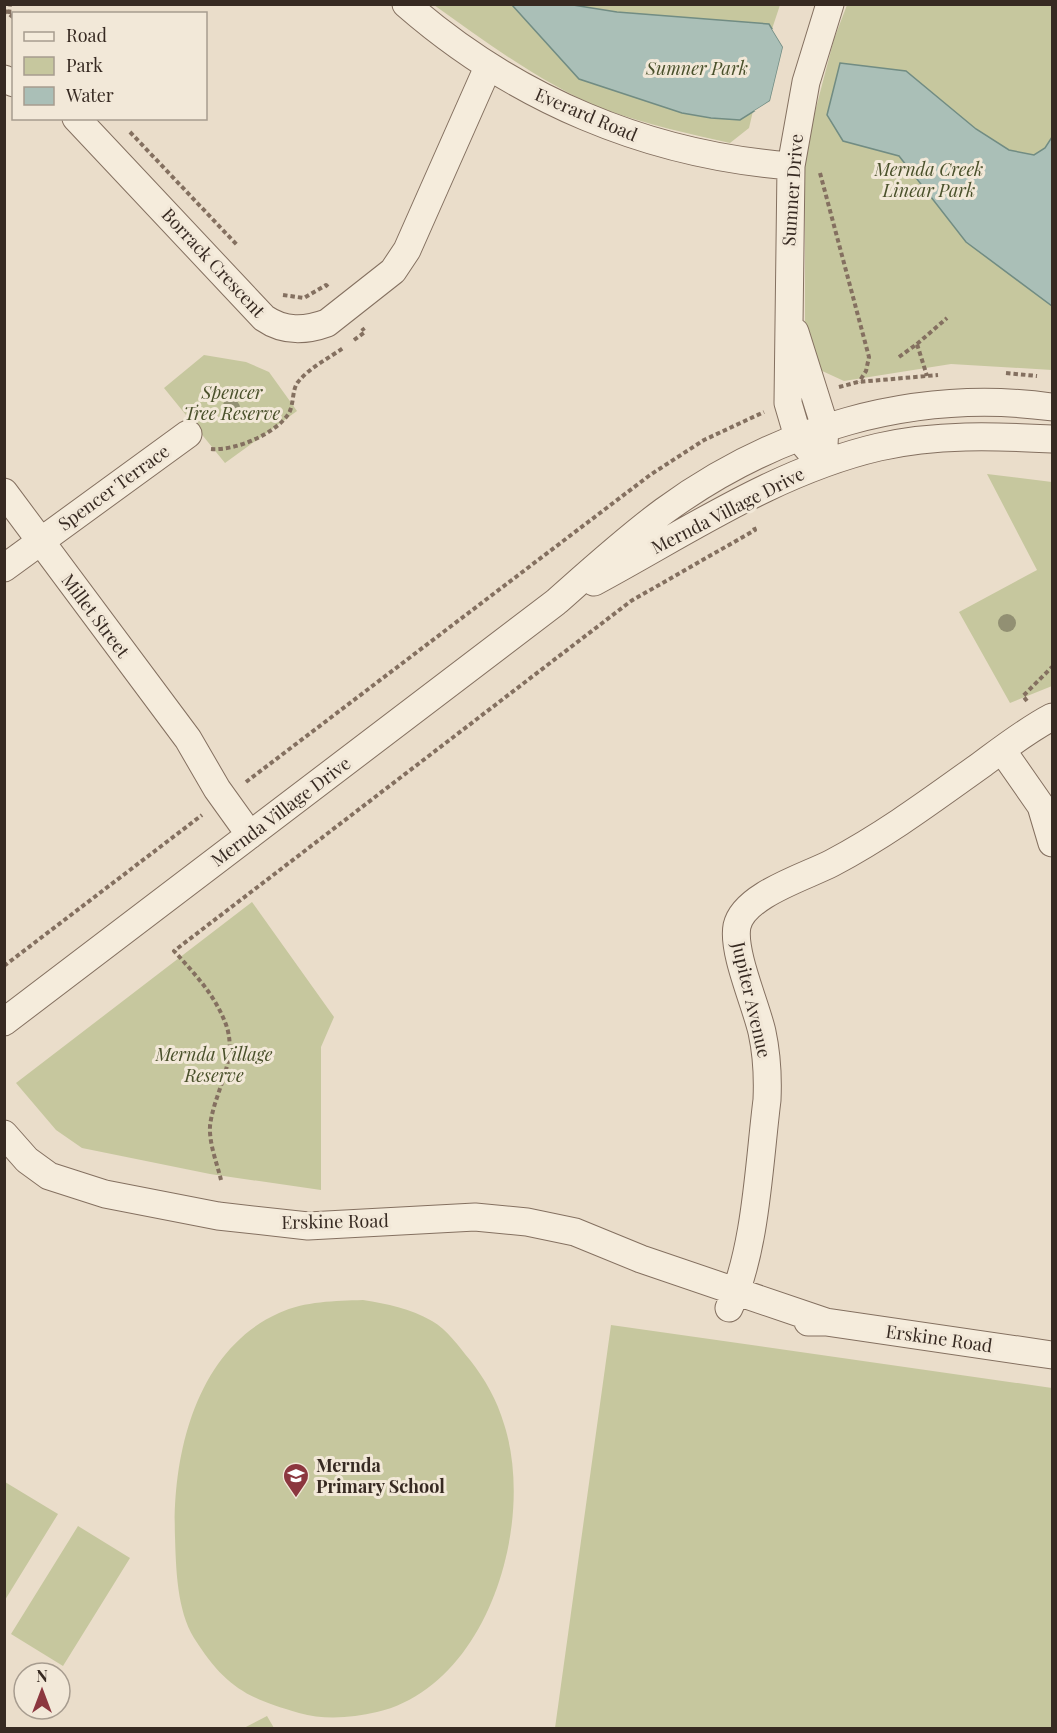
<svg xmlns="http://www.w3.org/2000/svg" width="1057" height="1733" viewBox="0 0 1057 1733" font-family="'Playfair Display',serif">
  <style>
    .green { fill: #c6c79e }
    .water { fill: #aabfb7; stroke: #718c83; stroke-width: 1.5 }
    .pier { fill: #eaddca }
    .lines { fill: none; stroke-linecap: round; stroke-linejoin: round }
    .minor-casing { stroke: #847060; stroke-width: 29 }
    .path { stroke: #847060; stroke-width: 4; stroke-dasharray: 4.5 3; stroke-linecap: butt }
    .minor { stroke: #f5ecdc; stroke-width: 27 }
    .tree { fill: #929073 }
    .labels { text-anchor: middle; stroke-width: 6; stroke-linejoin: round; paint-order: stroke }
    .park-label { font-size: 18px; font-style: italic; fill: #4a512b; stroke: #f2e8d8 }
    .street-label { font-size: 18px; fill: #372a22; stroke: #f2e8d8 }
    .poi-label { font-size: 18px; font-weight: bold; fill: #372a22; stroke: #f2e8d8; text-anchor: start }
  </style>
  <rect width="100%" height="100%" fill="#eaddca"/>
  <path class="green" d="M434,5H780L773,26L749,128L730,143C689,134 646,124 606,110C543,85 489,44 434,5Z
    M847,5H1052V370L951,364L844,381L820,370L805,330V150L834,39Z
    M204,355L246,362L269,372L297,411L225,463L164,388Z
    M987,474L1052,482V686L1010,703L959,612L1037,570Z
    M252,902L334,1017L321,1047V1190L210,1174L82,1148L56,1130L16,1083Z
    M363,1300C388,1304 409,1308 432,1321C447,1329 459,1347 470,1360C485,1379 497,1400 504,1424C536,1523 488,1686 377,1712C351,1718 324,1720 299,1713C245,1698 224,1685 194,1638C177,1610 176,1569 175,1537C172,1455 196,1350 279,1313C305,1301 335,1301 363,1300Z
    M611,1325L1052,1388V1728H555Z
    M5,1482L58,1514L5,1600L4,1484Z
    M78,1526L130,1558L63,1666L11,1634Z
    M267,1716L274,1728H244Z"/>
  <path class="water" d="M512,5H573L617,12L769,24L783,47L770,101L740,120L711,118L682,113L579,79Z
    M840,63L906,71L976,129L1009,150L1034,155L1045,148L1052,137V306L966,242L899,156L843,141L827,115Z"/>
  <path class="pier" d="M772,29L777,30L786,48L773,103L758,112L754,111L770,101L783,47Z"/>
  <g class="lines">
    <defs>
      <path id="minor" d="M406,4C515,99 647,155 791,166
        M4,79L14,83
        M76,118L264,318C284,332 305,331 327,323L393,271L407,250L488,67
        M795,332L825,427L824,445
        M810,451L798,437L788,403L791,166L806,82L830,4
        M4,492L188,739L217,789L250,835
        M4,568L188,434
        M594,582C687,532 776,471 879,447C936,434 995,436 1052,439
        M1002,750L1041,806L1052,843
        M4,1022L556,602C591,571 626,539 664,511C776,429 914,388 1052,407
        M4,1134L27,1160L49,1176L105,1194L218,1216L308,1226L475,1217L527,1222L575,1232L641,1259L826,1322
        M729,1308C756,1251 759,1163 767,1100C768,1077 767,1055 762,1032C756,1005 732,952 737,926C744,895 805,877 832,863C885,835 932,800 981,765C1004,748 1027,730 1052,717
        M808,1322H826L1052,1355"/>
    </defs>
    <use href="#minor" class="minor-casing"/>
    <path class="path" d="M4,10L14,18
      M9,14L10,4
      M130,132L238,246
      M820,173L869,357L866,371L859,382
      M283,295L304,298L326,285L328,287
      M354,340L365,332L362,328
      M917,344L947,318
      M899,357L917,344L927,376
      M1006,373L1037,376
      M839,387L858,382L938,375
      M211,449C235,451 276,434 289,413C294,404 292,389 298,382C309,368 329,358 343,348
      M1027,701L1023,696L1052,667
      M246,782L650,475L704,440L764,412
      M4,966L202,815
      M221,1180C217,1163 209,1144 210,1126C214,1091 240,1058 225,1022C214,994 194,973 174,951L631,601L755,530L753,525"/>
    <use href="#minor" class="minor"/>
  </g>
  <g class="tree">
    <circle cx="231" cy="408" r="9"/>
    <circle cx="1007" cy="623" r="9"/>
  </g>
  <defs>
    <symbol id="school-pin" viewBox="-11 -11 22 30"><path d="M0 17L-7.5 6A9.5 9.5 0 1 1 7.5 6Z" fill="#8c373f" stroke="#f2e8d8"/><path d="M0-5L7-2L0 1L-7-2ZM-4 1L0 2.5L4 1V4Q0 6-4 4Z" fill="#fff"/></symbol>
  </defs>
  <g fill-rule="evenodd">
    <use href="#school-pin" x="281" y="1461" width="30" height="40"/>
  </g>
  <g class="labels">
    <g class="park-label">
      <text x="697" y="75">Sumner Park</text>
      <text x="929" y="176">Mernda Creek<tspan x="929" dy="21">Linear Park</tspan></text>
      <text x="232" y="399">Spencer<tspan x="232" dy="21">Tree Reserve</tspan></text>
      <text x="214" y="1061">Mernda Village<tspan x="214" dy="21">Reserve</tspan></text>
    </g>
    <g class="street-label">
      <text transform="translate(586 115) rotate(23)" y="6">Everard Road</text>
      <text transform="translate(793 190) rotate(-86)" y="6">Sumner Drive</text>
      <text transform="translate(213 263) rotate(47)" y="6">Borrack Crescent</text>
      <text transform="translate(114 488) rotate(-36)" y="6">Spencer Terrace</text>
      <text transform="translate(728 511) rotate(-27)" y="6">Mernda Village Drive</text>
      <text transform="translate(95 616) rotate(53)" y="6">Millet Street</text>
      <text transform="translate(281 812) rotate(-37)" y="6">Mernda Village Drive</text>
      <text transform="translate(751 1000) rotate(77)" y="6">Jupiter Avenue</text>
      <text transform="translate(335 1222) rotate(-1)" y="6">Erskine Road</text>
      <text transform="translate(939 1339) rotate(8)" y="6">Erskine Road</text>
    </g>
    <g class="poi-label">
      <text x="316" y="1472">Mernda<tspan x="316" dy="21">Primary School</tspan></text>
    </g>
  </g>
  <rect width="1057" height="1733" fill="none" stroke="#372a22" stroke-width="12"/>
  <rect x="12" y="12" width="195" height="108" fill="#f2e8d8" stroke="#a79c8f" stroke-width="1.5"/>
  <rect x="24" y="32" width="30" height="9" fill="#f5ecdc" stroke="#a79c8f" stroke-width="1.5"/>
  <text x="66" y="42" font-size="18" fill="#372a22">Road</text>
  <rect x="24" y="57" width="30" height="18" fill="#c6c79e" stroke="#a79c8f" stroke-width="1.5"/>
  <text x="66" y="72" font-size="18" fill="#372a22">Park</text>
  <rect x="24" y="87" width="30" height="18" fill="#aabfb7" stroke="#a79c8f" stroke-width="1.5"/>
  <text x="66" y="102" font-size="18" fill="#372a22">Water</text>
  <g transform="translate(42 1691)"><circle r="28" fill="#f2e8d8" stroke="#a79c8f" stroke-width="1.5"/>
  <path d="M0-4.5L10 22L0 15L-10 22Z" fill="#8c373f"/>
  <text y="-9" font-size="16" font-weight="bold" text-anchor="middle" fill="#372a22">N</text>
  </g>
</svg>
